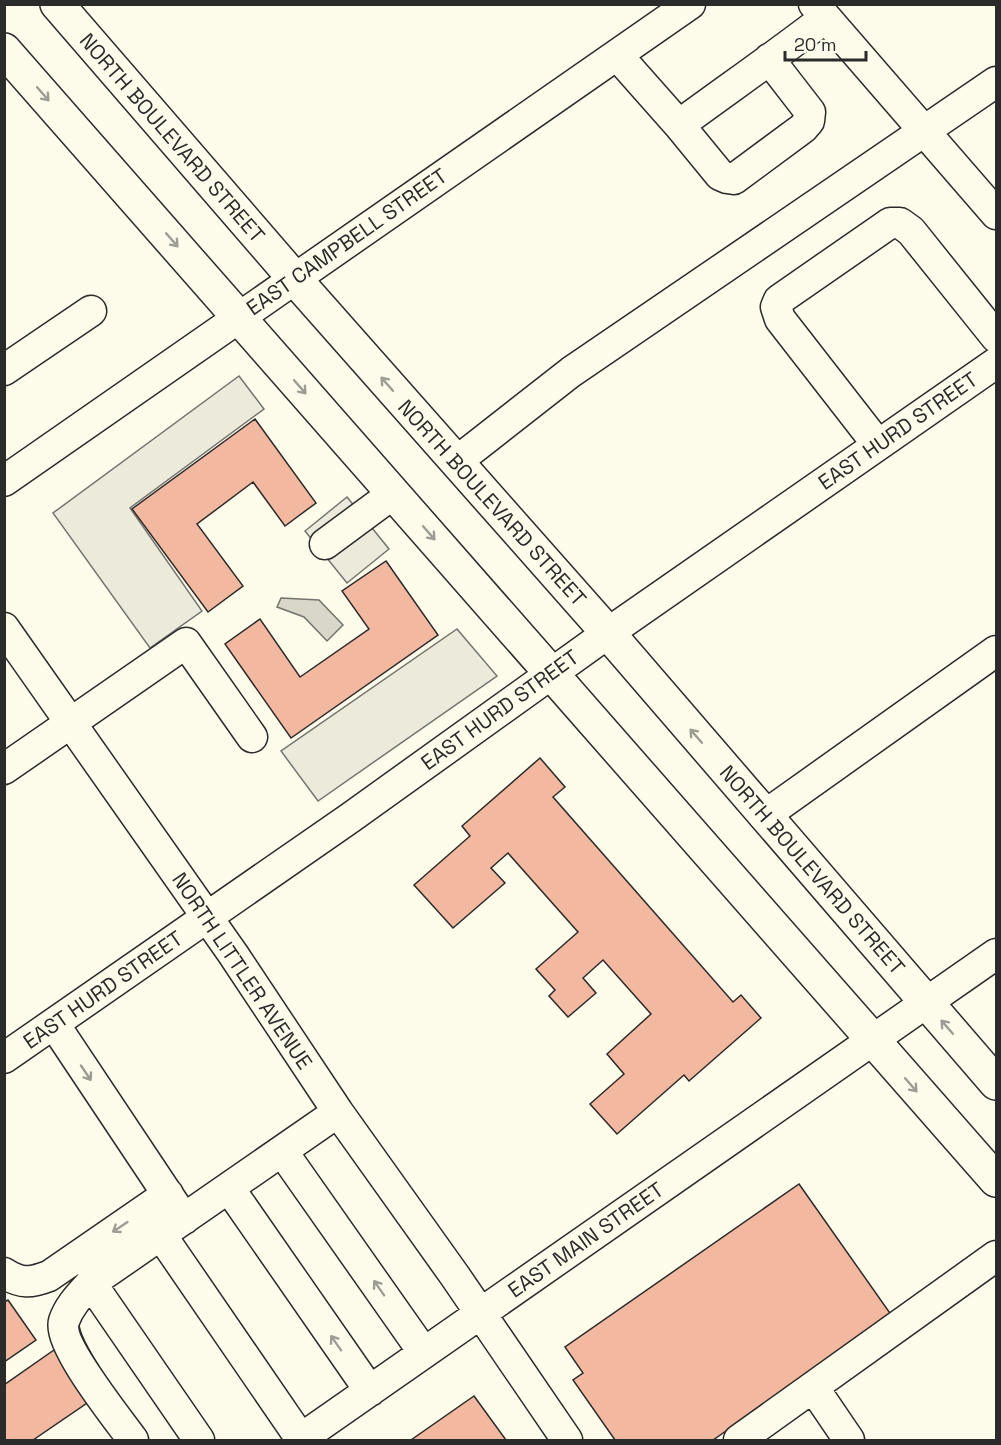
<svg xmlns="http://www.w3.org/2000/svg" width="1001" height="1445" viewBox="0 0 1001 1445" font-family="'Space Grotesk',sans-serif">
  <style>
    .parking { fill: #eceadb; stroke: #74746e; stroke-width: 1.5 }
    .water { fill: #d8d7c9; stroke: #74746e; stroke-width: 1.5 }
    .building { fill: #f2b8a0; stroke: #2b2b2b; stroke-width: 1.5 }
    .lines { fill: none; stroke-linecap: round; stroke-linejoin: round }
    .minor-casing { stroke: #2b2b2b; stroke-width: 33 }
    .major-casing { stroke: #2b2b2b; stroke-width: 36 }
    .minor { stroke: #fdfbea; stroke-width: 30 }
    .major { stroke: #fdfbea; stroke-width: 33 }
    .oneway { stroke: #9e9d94 }
    .labels { text-anchor: middle; stroke-width: 4.5; stroke-linejoin: round; paint-order: stroke }
    .street-label { font-size: 21px; fill: #2b2b2b; stroke: #fdfbea }
  </style>
  <rect width="100%" height="100%" fill="#fdfbea"/>
  <path class="parking" d="M239,376L264,409L130,508L202,611L150,648L53,513Z
    M347,497L389,549L347,583L305,531Z
    M457,629L497,676L318,801L281,751Z"/>
  <path class="water" d="M281,598L319,600L343,625L327,641L304,617L277,607Z"/>
  <path class="building" d="M255,419L316,503L285,526L253,482L197,524L243,586L208,612L132,509Z
    M386,561L438,635L291,738L225,644L260,619L300,677L369,629L342,591Z
    M540,758L565,787L553,797L733,1002L741,995L761,1018L689,1081L684,1075L617,1134L590,1104L624,1074L607,1054L651,1014L603,960L583,978L596,993L568,1017L549,996L555,990L536,969L578,932L508,853L491,868L505,883L453,928L414,885L470,836L462,826Z
    M799,1184L892,1316L713,1440H615L573,1380L583,1373L565,1347Z
    M8,1300L36,1340L4,1362V1302Z
    M54,1350L90,1401L33,1440H4V1385Z
    M474,1396L506,1440H411Z"/>
  <g class="lines">
    <defs>
      <path id="minor" d="M814,4L996,214
        M617,55L679,125
        M769,59L810,112L809,121L803,128L734,179L727,178L720,175L679,125C728,89 777,55 825,18
        M4,370L91,311
        M878,445L780,319L776,307L779,300L890,223H900L911,231L996,337
        M456,462L571,372L996,82
        M4,481L690,4
        M325,544L394,493
        M4,628L233,954L338,1112L455,1276L567,1440
        M4,769L186,643L252,737
        M764,816L996,651
        M54,1024L184,1219
        M4,1058L350,818L608,633L996,363
        M282,1151L424,1353
        M229,1188L370,1391
        M161,1235L301,1439
        M4,1273C21,1284 31,1283 49,1276L168,1194
        M91,1283L199,1440
        M813,1387L849,1440
        M133,1440C118,1419 57,1344 64,1321C69,1306 80,1295 91,1283L338,1112
        M299,1440L996,954
        M739,1440L996,1256"/>
      <path id="major" d="M57,4L294,278L608,633L996,1083
        M4,50L996,1180"/>
    </defs>
    <use href="#minor" class="minor-casing"/>
    <use href="#major" class="major-casing"/>
    <use href="#minor" class="minor"/>
    <use href="#major" class="major"/>
  </g>
  <defs><path id="oneway-shaft" d="M-6 0H5M1.5-3L5.5 0L1.5 3" fill="none" stroke-width="1.6" stroke-linecap="round" stroke-linejoin="round" transform="scale(1.5)"/></defs>
  <g class="oneway">
    <use href="#oneway-shaft" transform="translate(43 94) rotate(49)"/>
    <use href="#oneway-shaft" transform="translate(172 240) rotate(49)"/>
    <use href="#oneway-shaft" transform="translate(387 384) rotate(-131)"/>
    <use href="#oneway-shaft" transform="translate(300 387) rotate(49)"/>
    <use href="#oneway-shaft" transform="translate(429 533) rotate(49)"/>
    <use href="#oneway-shaft" transform="translate(696 736) rotate(-131)"/>
    <use href="#oneway-shaft" transform="translate(947 1027) rotate(-131)"/>
    <use href="#oneway-shaft" transform="translate(86 1073) rotate(56)"/>
    <use href="#oneway-shaft" transform="translate(911 1085) rotate(49)"/>
    <use href="#oneway-shaft" transform="translate(120 1227) rotate(146)"/>
    <use href="#oneway-shaft" transform="translate(379 1288) rotate(-125)"/>
    <use href="#oneway-shaft" transform="translate(336 1343) rotate(-125)"/>
  </g>
  <g class="labels">
    <g class="street-label">
      <text transform="translate(172 138) rotate(49)" y="7">NORTH BOULEVARD STREET</text>
      <text transform="translate(347 242) rotate(-35)" y="7">EAST CAMPBELL STREET</text>
      <text transform="translate(898 431) rotate(-35)" y="7">EAST HURD STREET</text>
      <text transform="translate(492 503) rotate(48)" y="7">NORTH BOULEVARD STREET</text>
      <text transform="translate(500 710) rotate(-36)" y="7">EAST HURD STREET</text>
      <text transform="translate(812 870) rotate(49)" y="7">NORTH BOULEVARD STREET</text>
      <text transform="translate(242 971) rotate(56)" y="7">NORTH LITTLER AVENUE</text>
      <text transform="translate(103 990) rotate(-35)" y="7">EAST HURD STREET</text>
      <text transform="translate(586 1240) rotate(-35)" y="7">EAST MAIN STREET</text>
    </g>
  </g>
  <rect width="1001" height="1445" fill="none" stroke="#2b2b2b" stroke-width="12"/>
  <path d="M785 51v9h81v-9" fill="none" stroke="#2b2b2b" stroke-width="3"/>
  <text x="794" y="51" font-size="18" fill="#2b2b2b" stroke="#fdfbea" stroke-width="4.5" paint-order="stroke">20 m</text>
</svg>
